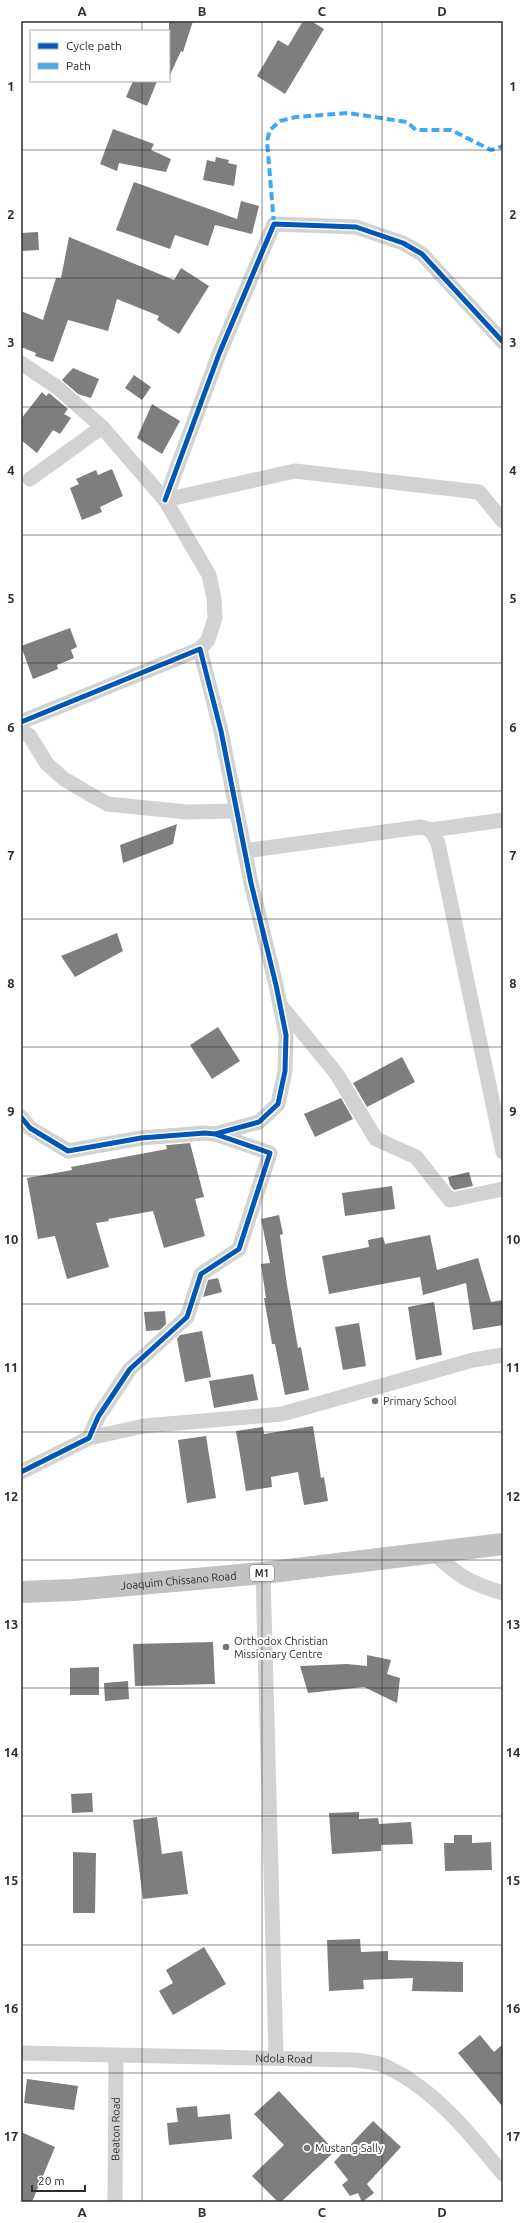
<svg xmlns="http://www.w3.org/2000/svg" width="524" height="2223" viewBox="0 0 524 2223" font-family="Ubuntu,sans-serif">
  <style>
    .building { fill: #7e7e7e }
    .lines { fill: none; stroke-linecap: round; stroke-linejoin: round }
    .minor { stroke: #d2d2d2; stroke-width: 15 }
    .trunk { stroke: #c2c2c2; stroke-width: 22 }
    .quiet { stroke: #3fa9f5; stroke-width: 4; stroke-dasharray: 8 4; stroke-linecap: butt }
    .cycleway-casing { stroke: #fff; stroke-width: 8 }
    .cycleway { stroke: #0057b8; stroke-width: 5 }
    .grid { fill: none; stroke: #2d2d2d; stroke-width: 1; stroke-opacity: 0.55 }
    .poi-dot { fill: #767676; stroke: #fff; stroke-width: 1.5 }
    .labels { text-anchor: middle; stroke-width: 4; stroke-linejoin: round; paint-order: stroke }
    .shield { fill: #fff; stroke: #6c6c6c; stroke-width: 1 }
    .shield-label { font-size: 10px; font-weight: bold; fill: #2d2d2d }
    .poi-label { font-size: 11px; fill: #2d2d2d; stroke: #fff; text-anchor: start }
    .street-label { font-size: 11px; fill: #2d2d2d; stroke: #fff }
    .neatline { fill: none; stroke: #2d2d2d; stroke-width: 1.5 }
    .grid-label { font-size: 13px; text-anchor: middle; font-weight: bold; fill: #2d2d2d }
  </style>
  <rect width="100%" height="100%" fill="#fff"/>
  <path class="building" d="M169,21H193L183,52L181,51L169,77Z
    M303,21H311L324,29L285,94L257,76L278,40L288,46Z
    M133,81H157L147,106L126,97Z
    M113,129L154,144L151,150L171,159L166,172L119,163L117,171L100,164Z
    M216,157L229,160L228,163L237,165L234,186L203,180L207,160L215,162Z
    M134,182L237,219L241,201L259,206L252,234L215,225L208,246L175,235L170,249L116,230Z
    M38,232L39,250L21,251V233Z
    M69,237L174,280L181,268L209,286L179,334L157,320L159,316L117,299L108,331L68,320L53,362L35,356L36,353L21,347V311L43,320L56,278H61Z
    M73,368L99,379L91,398L78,394L62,380Z
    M134,375L151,387L142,400L125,388Z
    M42,392L46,396L49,393L68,409L64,414L71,418L60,434L53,430L37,453L21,440V419Z
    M152,404L180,421L162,454L137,438Z
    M112,469L123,496L100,507L102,512L82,520L70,488L79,484L76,479L96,470L98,475Z
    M70,628L77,647L71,650L74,658L57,665L58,669L33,679L21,646Z
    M177,824L173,844L123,863L120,845Z
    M117,933L123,951L75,977L61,956Z
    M218,1027L240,1061L212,1079L190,1045Z
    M402,1057L415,1082L367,1107L353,1083Z
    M341,1098L353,1119L315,1137L304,1114Z
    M190,1143L204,1197L195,1199L205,1236L164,1248L153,1211L108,1219L109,1221L96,1223L109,1267L67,1279L55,1236L38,1239L27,1178L72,1170L71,1167L167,1149L166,1145H168Z
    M469,1172L473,1186L454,1190L450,1185L448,1177Z
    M392,1186L395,1209L345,1216L342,1193Z
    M279,1215L283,1234L280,1235L287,1285L298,1348L301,1347L309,1390L285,1395L275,1344H272L264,1298H266L261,1264L270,1263L261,1219Z
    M430,1235L437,1270L478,1258L491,1302L503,1300V1325L473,1330L466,1283L423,1295L420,1277L329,1294L322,1256L369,1247L368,1240L383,1237L385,1244Z
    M218,1278L222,1292L203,1297L208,1280Z
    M434,1302L442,1355L416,1360L408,1307Z
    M165,1311L166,1324L160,1330L146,1331L144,1312Z
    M359,1323L366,1366L343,1370L335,1327Z
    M202,1331L211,1377L185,1382L177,1339L180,1335Z
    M253,1374L258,1400L214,1408L209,1381Z
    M313,1426L321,1478L324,1477L328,1501L304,1505L298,1472L271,1477L272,1487L246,1491L236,1431L263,1427L264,1434Z
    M206,1436L216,1498L187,1503L178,1440Z
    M213,1642L215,1684L135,1686L133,1644Z
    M367,1655L391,1660L387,1674L400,1678L397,1703L364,1687L308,1693L300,1666L347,1664L367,1666Z
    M99,1667V1695H70V1668Z
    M128,1681L129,1699L105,1701L104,1683Z
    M92,1793L93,1812L72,1813L71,1794Z
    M359,1812V1819L378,1818L379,1824L411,1822L413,1844L381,1845V1851L332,1854L329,1813Z
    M157,1817L162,1854L182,1851L188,1894L143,1899L133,1820Z
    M454,1835H472V1843L491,1842L492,1870L445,1871L444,1843H454Z
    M73,1852L96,1853L95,1913H73Z
    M360,1939L361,1952L388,1951V1960L463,1962V1992L412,1991L413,1978L363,1980L364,1989L329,1991L327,1940Z
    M204,1947L226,1984L173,2015L159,1991L173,1983L166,1970Z
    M480,2035L494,2052L503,2044V2107L458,2053Z
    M27,2079L78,2086L74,2110L24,2103Z
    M279,2091L335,2151L281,2202H278L252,2176L284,2145L254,2114Z
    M197,2106L198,2117L230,2114L232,2139L169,2145L167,2123L178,2122L176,2108Z
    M373,2121L401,2147L367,2184L374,2193L362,2202L358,2193L350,2196L342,2185L348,2180L334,2162Z
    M21,2132L55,2147L32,2202H21Z"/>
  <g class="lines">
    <g class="minor">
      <path d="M21,363L58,388L102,427L165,500L209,575L214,598L215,618L208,640L200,649"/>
      <path d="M30,479L102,427"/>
      <path d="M165,500L219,354L274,224L356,227L403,243L422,254L503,342"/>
      <path d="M165,500L295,471L479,492L503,521"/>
      <path d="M21,722L200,649L221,731L251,883L276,985L286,1035L285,1071L278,1104L259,1122L215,1134"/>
      <path d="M21,732L29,735L47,764L64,779L107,804L187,812L236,811"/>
      <path d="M431,830L503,820"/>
      <path d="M244,851L421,827L431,830L438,843L503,1152"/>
      <path d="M281,1006L336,1073L376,1139L416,1157L450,1200L503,1189"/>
      <path d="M21,1117L30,1128L68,1151L141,1138L205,1133L215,1134L270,1153L239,1249L201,1274L187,1317L130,1369L98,1417L89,1438L21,1472"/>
      <path d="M89,1438L144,1426L282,1414L473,1360L503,1355"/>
      <path d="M435,1554C458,1576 472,1584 503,1593"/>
      <path d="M263,1573L276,2057"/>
      <path id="s1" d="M21,2053L355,2060C363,2061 372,2062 380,2064C431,2085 469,2132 503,2174"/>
      <path id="s2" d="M115,2202L116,2057"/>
    </g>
    <path class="trunk" id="s3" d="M21,1592L73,1590L263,1573L503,1544"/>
    <path class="quiet" d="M274,224L267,141L270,130L280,121L296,117L348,113L407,122L416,130H451L491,150L503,146"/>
    <defs>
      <path id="cycleway" d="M165,500L219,354L274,224L356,227L403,243L422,254L503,342
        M21,722L200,649L221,731L251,883L276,985L286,1035L285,1071L278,1104L259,1122L215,1134
        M21,1117L30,1128L68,1151L141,1138L205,1133L215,1134L270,1153L239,1249L201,1274L187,1317L130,1369L98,1417L89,1438L21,1472"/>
    </defs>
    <use href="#cycleway" class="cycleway-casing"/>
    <use href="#cycleway" class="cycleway"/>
  </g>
  <path class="grid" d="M142,21V31M262,21V2202M382,21V2202M142,81V2202M21,150H503M21,278H503M21,407H503M21,535H503M21,663H503M21,791H503M21,919H503M21,1047H503M21,1176H503M21,1304H503M21,1432H503M21,1560H503M21,1688H503M21,1816H503M21,1945H503M21,2073H503"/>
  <g class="poi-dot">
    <circle cx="375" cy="1401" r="4"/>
    <circle cx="226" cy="1647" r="4"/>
    <circle cx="307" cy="2148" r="4"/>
  </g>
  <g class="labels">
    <rect class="shield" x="250" y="1565" width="24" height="16" rx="3"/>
    <g class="shield-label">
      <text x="262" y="1577">M1</text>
    </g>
    <g class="poi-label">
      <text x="383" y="1405">Primary School</text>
      <text x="234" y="1645">Orthodox Christian<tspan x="234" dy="13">Missionary Centre</tspan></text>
      <text x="315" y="2152">Mustang Sally</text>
    </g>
    <g class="street-label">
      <text dy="4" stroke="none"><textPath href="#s3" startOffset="158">Joaquim Chissano Road</textPath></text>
      <text dy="4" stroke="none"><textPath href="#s1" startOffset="263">Ndola Road</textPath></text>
      <text dy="4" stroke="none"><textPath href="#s2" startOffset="73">Beaton Road</textPath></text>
    </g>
  </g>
  <rect width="524" height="2223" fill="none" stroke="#ffffff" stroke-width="44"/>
  <rect x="30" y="30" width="140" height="52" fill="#ffffff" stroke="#ababab"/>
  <rect x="38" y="43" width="20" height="6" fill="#0057b8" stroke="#ababab"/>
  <text x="66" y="50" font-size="12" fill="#2d2d2d">Cycle path</text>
  <rect x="38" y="63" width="20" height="6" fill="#3fa9f5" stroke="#ababab"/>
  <text x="66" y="70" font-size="12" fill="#2d2d2d">Path</text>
  <path d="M32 2185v6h53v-6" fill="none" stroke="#2d2d2d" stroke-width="2"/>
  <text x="38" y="2185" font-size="12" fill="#2d2d2d" stroke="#ffffff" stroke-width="3" paint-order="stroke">20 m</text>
  <rect x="22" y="22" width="480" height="2179" class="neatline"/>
  <g class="grid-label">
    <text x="82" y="16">A</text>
    <text x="202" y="16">B</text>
    <text x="322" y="16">C</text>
    <text x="442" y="16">D</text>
    <text x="11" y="91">1</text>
    <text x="513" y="91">1</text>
    <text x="11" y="219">2</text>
    <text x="513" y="219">2</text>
    <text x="11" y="347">3</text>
    <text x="513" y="347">3</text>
    <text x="11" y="475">4</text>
    <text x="513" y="475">4</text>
    <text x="11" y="603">5</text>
    <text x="513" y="603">5</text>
    <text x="11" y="732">6</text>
    <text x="513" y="732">6</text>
    <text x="11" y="860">7</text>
    <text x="513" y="860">7</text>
    <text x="11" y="988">8</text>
    <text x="513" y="988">8</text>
    <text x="11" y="1116">9</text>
    <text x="513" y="1116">9</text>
    <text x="11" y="1244">10</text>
    <text x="513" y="1244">10</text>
    <text x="11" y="1372">11</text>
    <text x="513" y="1372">11</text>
    <text x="11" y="1501">12</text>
    <text x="513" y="1501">12</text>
    <text x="11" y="1629">13</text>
    <text x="513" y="1629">13</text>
    <text x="11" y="1757">14</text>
    <text x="513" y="1757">14</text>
    <text x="11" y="1885">15</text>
    <text x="513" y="1885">15</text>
    <text x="11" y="2013">16</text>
    <text x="513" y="2013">16</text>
    <text x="11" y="2141">17</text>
    <text x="513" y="2141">17</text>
    <text x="82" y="2217">A</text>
    <text x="202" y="2217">B</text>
    <text x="322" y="2217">C</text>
    <text x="442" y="2217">D</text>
  </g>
</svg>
